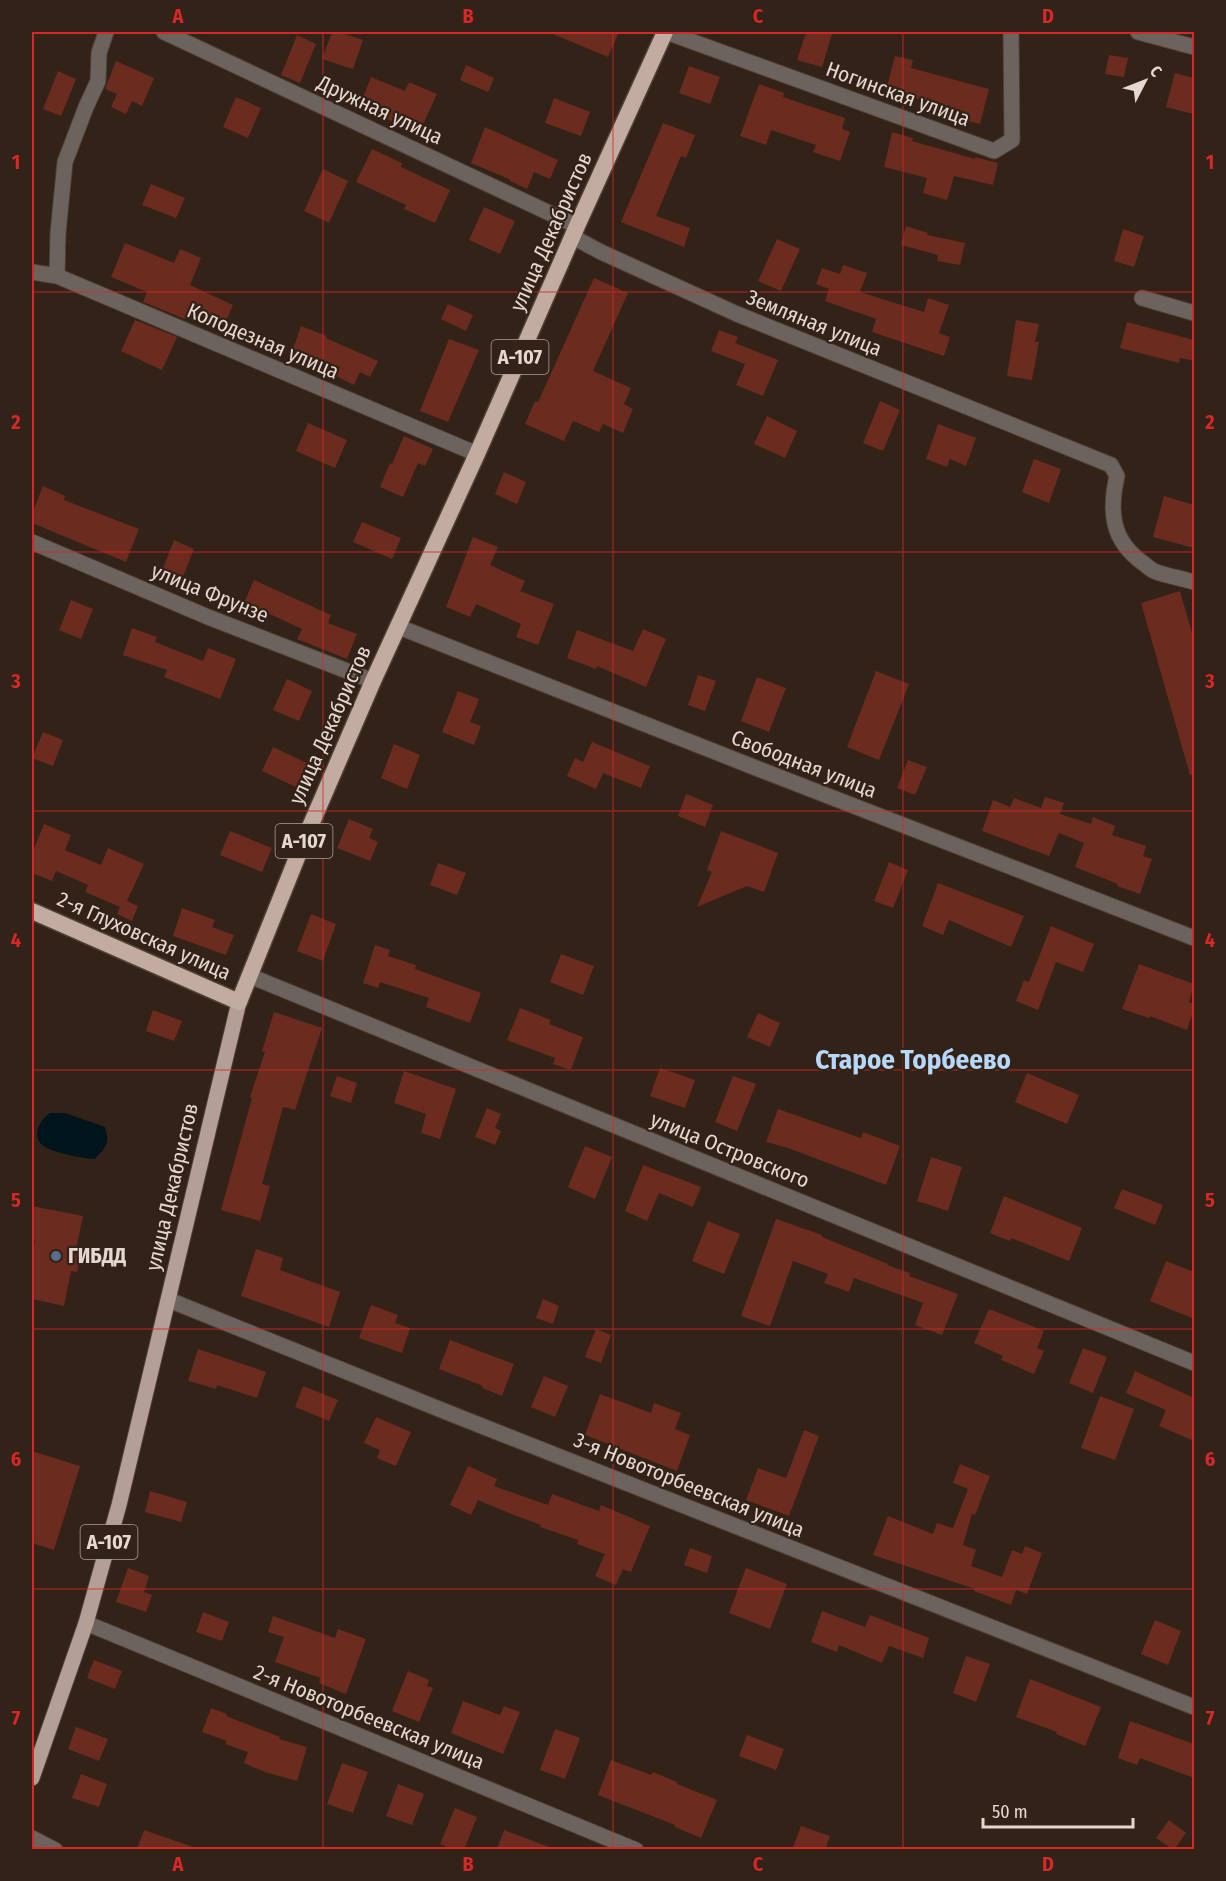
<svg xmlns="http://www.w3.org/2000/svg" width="1226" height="1881" viewBox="0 0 1226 1881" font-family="'Fira Sans Condensed',sans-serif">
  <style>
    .water { fill: #00141c }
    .building { fill: #6b2b1f }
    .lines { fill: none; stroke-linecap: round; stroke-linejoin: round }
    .minor-casing { stroke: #4f3f35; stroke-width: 17 }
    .primary-casing { stroke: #4f3f35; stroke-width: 17 }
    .trunk-casing { stroke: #4f3f35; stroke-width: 19 }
    .minor { stroke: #6d635e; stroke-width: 15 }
    .primary { stroke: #b39f96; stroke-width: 15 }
    .trunk { stroke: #c2aba1; stroke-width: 16 }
    .grid { fill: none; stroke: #d62828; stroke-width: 1.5; stroke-opacity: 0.55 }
    .service-dot { fill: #5c6f8a; stroke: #332217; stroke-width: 2 }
    .labels { text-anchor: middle; stroke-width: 4.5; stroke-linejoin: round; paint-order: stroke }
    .shield { fill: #332217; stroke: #afa199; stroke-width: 1.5 }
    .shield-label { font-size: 20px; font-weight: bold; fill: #e4d8d1 }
    .street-label { font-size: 21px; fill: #e4d8d1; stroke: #332217 }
    .poi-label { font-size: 21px; font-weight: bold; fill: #e4d8d1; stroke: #332217; text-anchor: start }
    .district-label { font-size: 27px; font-weight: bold; fill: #b6d8fa; stroke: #332217 }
    .neatline { fill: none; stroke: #d62828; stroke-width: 2 }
    .grid-label { font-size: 20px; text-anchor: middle; font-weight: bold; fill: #d62828 }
  </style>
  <rect width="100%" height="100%" fill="#332217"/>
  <path class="water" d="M50,1113H65L105,1127C110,1143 106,1147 95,1159C82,1158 59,1154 47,1148C30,1140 38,1121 50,1113Z"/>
  <path class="building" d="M332,32H338L363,40L353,69L322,59Z
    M548,32H619L608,57Z
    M806,32H824L832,34L822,67L797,60Z
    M297,35L316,44L300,83L281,75Z
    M1109,55L1128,58L1124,77L1105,74Z
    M895,56L913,60L911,68L989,89L980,124L937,113L939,105L886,90Z
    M116,61L154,78L142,106L132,101L126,114L111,107L117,94L105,89Z
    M466,65L494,78L488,92L460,80Z
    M689,66L720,77L710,104L679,93Z
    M58,71L76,79L61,116L43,109Z
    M1175,73L1194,78V114L1166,107Z
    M371,77L405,91L409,82L437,94L419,133L359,107Z
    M759,84L784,93L783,97L845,118L842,129L850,132L840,161L813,152L816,145L771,130L766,145L740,136Z
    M236,97L261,108L248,138L223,127Z
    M554,98L590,112L581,136L545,123Z
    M663,123L695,135L686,158L681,156L656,216L690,228L684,247L621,222Z
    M485,127L558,160L550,179L534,172L527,189L510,181L511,180L471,163Z
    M892,132L913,138L912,141L975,159V157L998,163L993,185L954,176L947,200L923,193L927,178L884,167Z
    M372,149L402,163L401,167L450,190L435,223L404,209L406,205L356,182Z
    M323,169L348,181L329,223L304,211Z
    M151,184L185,198L176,218L142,205Z
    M484,207L515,221L500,254L469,240Z
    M906,226L928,233L927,235L965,243L960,265L937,261L938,255L901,245Z
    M1123,229L1144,236L1134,267L1114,261Z
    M777,239L800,249L781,291L758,281Z
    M125,243L174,263L180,249L201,258L190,285L233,305L224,325L189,309L185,319L143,302L147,292L111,277Z
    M843,265L867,273L860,292L924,312L928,298L949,305L939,333L950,337L944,356L872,332L876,319L825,301L829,289L816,284L822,268L840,274Z
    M594,278L628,293L593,371L631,388L624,404L633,409L623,433L603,424L599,432L573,421L564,441L525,424L535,401L538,402Z
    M448,304L473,315L466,331L441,319Z
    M135,320L177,337L162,370L121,351Z
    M1016,320L1039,324L1035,342H1039L1032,380L1007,376Z
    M1127,322L1194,340V361L1180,358L1179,363L1120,348Z
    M301,326L327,336L326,338L378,361L370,377L360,372L354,385L336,376L340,367L293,349Z
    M719,330L738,337L735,343L778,360L763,396L736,385L745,364L711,351Z
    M449,339L479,350L448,422L420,411Z
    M880,401L900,410L883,451L863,443Z
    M767,416L797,431L785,458L754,444Z
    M308,423L347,440L335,468L296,451Z
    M938,424L976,438L966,466L950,459L947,467L926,459Z
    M404,436L433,449L425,466L418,463L403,497L380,487L390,463L392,464Z
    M1034,459L1061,469L1049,503L1022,492Z
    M504,472L526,482L517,504L495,494Z
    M43,486L65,496L64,500L139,529L126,562L32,523V514Z
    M1164,496L1194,505V548L1153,537Z
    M362,522L401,538L392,559L353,542Z
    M473,537L498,547L490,565L525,581L520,591L554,604L538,645L516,637L521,624L476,604L470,617L446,607Z
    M174,540L194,549L180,584L160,576Z
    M254,580L331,615L328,623L357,634L347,659L297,639L302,629L261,610L257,619L240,612Z
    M1180,591L1194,640V774L1190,775L1141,603Z
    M71,600L93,609L81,639L59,630Z
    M132,628L157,637L155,642L203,661L208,648L236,659L220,699L164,677L167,670L123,655Z
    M643,629L666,639L646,687L597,666L596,669L567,658L577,630L633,651Z
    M876,671L909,684L879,760L847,747Z
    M698,675L716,681L705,711L688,705Z
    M757,677L786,688L769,732L741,721Z
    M287,679L312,691L299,721L273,710Z
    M458,691L479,699L470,722L481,726L474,745L442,732Z
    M43,732L63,740L53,766L32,758Z
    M592,742L650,766L641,788L603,773L596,789L567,776L575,758L583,762Z
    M394,744L420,755L407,789L381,778Z
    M273,747L309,764L298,788L262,771Z
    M908,760L927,767L915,795L897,788Z
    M686,794L713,805L705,827L678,816Z
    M1045,797L1064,803L1060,814L1091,824L1093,817L1115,826L1112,835L1146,846L1143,856L1152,859L1140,894L1117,886L1118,884L1075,867L1084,843L1059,833L1049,856L982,831L993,800L1010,807L1014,798L1041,808Z
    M349,819L373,829L369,838L378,842L370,861L337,848Z
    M44,824L71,835L65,850L101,865L108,848L144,864L127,901L138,906L132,921L117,914L120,907L85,892L88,885L56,871L52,881L32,873V853Z
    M230,831L272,848L262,872L220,855Z
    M721,831L778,853L764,892L747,886L697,907L712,872L707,870Z
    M889,862L908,870L893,908L874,901Z
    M438,863L466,873L457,895L430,885Z
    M938,883L1024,916L1011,947L949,920L943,935L922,926Z
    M182,908L215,920L212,927L234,935L226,955L173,936Z
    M311,914L336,924L323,961L297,951Z
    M1051,926L1094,944L1083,972L1056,962L1038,1010L1016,1001L1024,980L1029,982Z
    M375,945L390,950L388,956L416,965L415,969L481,993L470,1023L426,1007L429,998L380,982L378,988L363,983Z
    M561,954L594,966L583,995L550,982Z
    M1139,964L1194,984L1189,1002L1194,1004V1009L1187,1030L1150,1016L1149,1018L1122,1009Z
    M520,1008L551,1020L549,1024L583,1037L571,1070L553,1064L555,1058L507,1040Z
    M153,1010L182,1021L174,1041L146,1031Z
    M274,1012L322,1028L295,1110L283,1107L262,1184L270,1186L260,1221L221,1210L252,1098L250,1097L265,1052L262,1051Z
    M758,1013L780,1023L770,1047L747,1037Z
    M660,1068L695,1080L685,1108L650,1096Z
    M404,1071L456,1089L440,1139L421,1133L426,1114L394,1103Z
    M1027,1073L1079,1095L1067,1124L1015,1102Z
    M337,1076L357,1083L351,1103L330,1096Z
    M733,1076L756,1084L737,1131L715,1122Z
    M487,1108L501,1114L495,1128L501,1131L495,1145L475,1137Z
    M778,1109L861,1138L863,1132L900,1146L886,1185L788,1148L766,1142Z
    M585,1146L612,1157L595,1199L568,1187Z
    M931,1157L962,1167L948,1211L917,1201Z
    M643,1165L701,1187L693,1207L659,1193L647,1221L625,1211Z
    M1122,1189L1163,1205L1155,1225L1114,1208Z
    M1004,1196L1082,1228L1069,1261L1011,1238L1010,1241L990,1233Z
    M32,1206L83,1216L75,1254L81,1255L77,1272L71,1271L64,1306L32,1299V1256L35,1240H32Z
    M776,1219L822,1235V1237L888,1264L887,1265L910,1273L909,1276L958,1294L942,1335L915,1325L923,1303L854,1278L849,1292L824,1283L828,1274L793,1261L770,1326L741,1316Z
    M708,1221L740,1234L724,1274L692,1261Z
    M256,1249L283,1258L280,1270L340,1292L329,1327L241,1296Z
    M1166,1261L1194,1272V1319L1150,1301Z
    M543,1299L559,1306L553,1324L536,1318Z
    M371,1305L398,1315L395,1323L410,1328L402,1353L359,1338Z
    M989,1309L1044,1331L1037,1348L1044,1351L1034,1374L1001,1360L1003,1356L974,1343Z
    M596,1329L611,1335L601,1363L585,1357Z
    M450,1340L514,1364L502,1396L482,1388L483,1386L439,1369Z
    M1083,1348L1107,1357L1093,1393L1069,1383Z
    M198,1349L266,1372L257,1398L217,1385L216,1389L188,1381Z
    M1135,1371L1194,1398V1441L1159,1426L1166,1410L1126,1393Z
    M544,1376L568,1386L555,1417L531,1407Z
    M303,1386L338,1400L329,1421L295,1407Z
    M600,1394L651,1413L654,1403L681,1413L675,1429L690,1435L677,1471L585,1435Z
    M1100,1396L1134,1409L1115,1460L1081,1448Z
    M376,1417L411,1432L396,1466L377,1458L380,1450L364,1443Z
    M804,1430L819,1436L789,1516L746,1500L758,1468L786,1478Z
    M32,1451L80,1466L54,1550L32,1543Z
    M960,1464L990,1476L975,1515L972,1514L963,1545L976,1550L971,1566L1002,1577L1012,1550L1022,1554L1025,1546L1042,1553L1027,1594L1016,1590L1011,1605L974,1591L975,1589L873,1555L888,1516L933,1534L937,1523L953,1528L968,1489L953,1483Z
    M468,1466L497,1479L494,1486L548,1505L552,1494L599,1511L601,1505L650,1526L631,1572L623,1569L616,1585L595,1576L605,1554L577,1544L578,1540L540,1527L541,1525L509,1513L478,1500L471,1515L450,1505Z
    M150,1491L187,1502L181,1522L145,1512Z
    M690,1548L712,1556L707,1573L684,1565Z
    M128,1568L149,1576L144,1592L152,1595L146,1612L116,1602Z
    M746,1568L787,1584L770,1629L729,1613Z
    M822,1611L865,1627L870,1615L929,1638L923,1658L889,1646L882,1663L839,1645L837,1652L811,1642Z
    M203,1612L229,1622L222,1641L196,1632Z
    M273,1616L335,1638L338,1629L366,1639L346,1694L319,1683L320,1678L275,1662L284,1637L268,1632Z
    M1155,1620L1181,1631L1168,1665L1141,1654Z
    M966,1656L990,1664L976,1702L953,1693Z
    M94,1660L122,1671L115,1689L87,1678Z
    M408,1671L429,1680L427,1686L433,1688L419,1722L392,1711Z
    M1030,1679L1101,1707L1085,1746L1056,1734L1057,1732L1016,1717Z
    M463,1701L500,1715L504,1706L520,1712L503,1754L451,1733Z
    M211,1708L227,1714L226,1716L280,1737L279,1739L307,1747L297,1781L265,1772L244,1763L248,1752L225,1744L227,1741L202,1732Z
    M1130,1721L1194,1744V1778L1140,1758L1137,1765L1118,1758Z
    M76,1727L108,1739L99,1761L68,1749Z
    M555,1729L580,1738L565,1779L540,1770Z
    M747,1735L784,1749L776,1770L739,1756Z
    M611,1760L651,1775L653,1772L677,1782V1784L717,1800L701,1838L675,1827V1825L598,1795Z
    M342,1763L368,1772L353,1813L327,1804Z
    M81,1774L107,1784L99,1807L72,1798Z
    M398,1784L424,1794L412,1825L386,1816Z
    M455,1808L477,1817L464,1850H453L440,1844Z
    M1169,1820L1186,1833L1174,1850L1156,1838Z
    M801,1826L830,1836L825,1850H792Z
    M144,1830L193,1847V1850H137Z
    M504,1830L552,1848V1850H497Z"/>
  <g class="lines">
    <defs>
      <path id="minor" d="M164,32L577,226
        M666,32L994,151L1012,140L1011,32
        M1138,32L1194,47
        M573,237L601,252L737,314L1111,465L1117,476C1109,511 1111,540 1143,563C1146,565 1150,569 1154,571C1166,576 1181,578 1194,582
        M32,272L57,276L477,454
        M57,276L58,233L65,162L86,107L98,81L99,53L106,32
        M1142,298L1194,313
        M32,542L208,617L373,681
        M399,627L756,768L1194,938
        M250,976L1194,1363
        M169,1300L449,1413L1194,1707
        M86,1623L636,1850
        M32,1838L55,1850"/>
      <path id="primary" d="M32,1778L86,1623L119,1505L239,1002"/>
      <path id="trunk" d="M32,911L239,1002L300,850L373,681L477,454L577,226L665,32"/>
    </defs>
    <use href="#minor" class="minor-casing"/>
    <use href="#primary" class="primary-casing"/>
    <use href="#trunk" class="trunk-casing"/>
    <use href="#minor" class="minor"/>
    <use href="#primary" class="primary"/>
    <use href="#trunk" class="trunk"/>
  </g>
  <path class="grid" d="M323,32V1850M613,32V1850M903,32V1850M32,292H1194M32,552H1194M32,811H1194M32,1070H1194M32,1329H1194M32,1589H1194"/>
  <circle class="service-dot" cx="56" cy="1256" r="6"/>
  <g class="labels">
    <g class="shield">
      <rect x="491.5" y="340" width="57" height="34" rx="4.5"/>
      <rect x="275.5" y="824" width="57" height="34" rx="4.5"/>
      <rect x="80.5" y="1525" width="57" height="34" rx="4.5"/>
    </g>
    <g class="shield-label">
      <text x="520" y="364">А-107</text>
      <text x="304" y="848">А-107</text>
      <text x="109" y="1549">А-107</text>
    </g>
    <g class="street-label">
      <text transform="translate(898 94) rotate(20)" y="7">Ногинская улица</text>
      <text transform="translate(380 110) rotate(25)" y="7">Дружная улица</text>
      <text transform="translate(551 232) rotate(-66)" y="7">улица Декабристов</text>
      <text transform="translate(814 323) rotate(22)" y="7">Земляная улица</text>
      <text transform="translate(263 341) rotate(23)" y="7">Колодезная улица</text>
      <text transform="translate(210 593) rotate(22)" y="7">улица Фрунзе</text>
      <text transform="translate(330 725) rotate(-66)" y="7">улица Декабристов</text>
      <text transform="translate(804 764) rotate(21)" y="7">Свободная улица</text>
      <text transform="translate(144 936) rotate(24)" y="7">2-я Глуховская улица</text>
      <text transform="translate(730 1150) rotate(22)" y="7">улица Островского</text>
      <text transform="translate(172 1187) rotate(-77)" y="7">улица Декабристов</text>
      <text transform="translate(689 1485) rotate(22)" y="7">3-я Новоторбеевская улица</text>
      <text transform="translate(369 1717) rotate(22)" y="7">2-я Новоторбеевская улица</text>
    </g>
    <g class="poi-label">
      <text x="68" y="1263">ГИБДД</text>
    </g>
    <g class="district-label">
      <text x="913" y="1069">Старое Торбеево</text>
    </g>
  </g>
  <rect width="1226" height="1881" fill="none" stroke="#332217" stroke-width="66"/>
  <g transform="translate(1145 81) rotate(48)" stroke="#332217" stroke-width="4.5" paint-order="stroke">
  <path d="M0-4.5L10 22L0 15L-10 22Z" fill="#e4d8d1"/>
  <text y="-9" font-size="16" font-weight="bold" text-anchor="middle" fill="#e4d8d1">С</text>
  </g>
  <path d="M983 1818v9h150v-9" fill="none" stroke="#e4d8d1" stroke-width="3"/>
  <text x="992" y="1818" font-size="18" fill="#e4d8d1" stroke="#332217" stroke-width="4.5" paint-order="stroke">50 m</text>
  <rect x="33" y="33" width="1160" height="1815" class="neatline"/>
  <g class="grid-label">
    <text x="178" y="23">A</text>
    <text x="468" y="23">B</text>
    <text x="758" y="23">C</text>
    <text x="1048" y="23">D</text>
    <text x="16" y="169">1</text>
    <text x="1210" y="169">1</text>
    <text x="16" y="429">2</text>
    <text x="1210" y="429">2</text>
    <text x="16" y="688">3</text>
    <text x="1210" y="688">3</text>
    <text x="16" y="947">4</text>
    <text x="1210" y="947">4</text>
    <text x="16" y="1207">5</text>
    <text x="1210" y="1207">5</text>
    <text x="16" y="1466">6</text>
    <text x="1210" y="1466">6</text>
    <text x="16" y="1725">7</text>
    <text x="1210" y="1725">7</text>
    <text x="178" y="1871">A</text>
    <text x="468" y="1871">B</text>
    <text x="758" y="1871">C</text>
    <text x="1048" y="1871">D</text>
  </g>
</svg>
